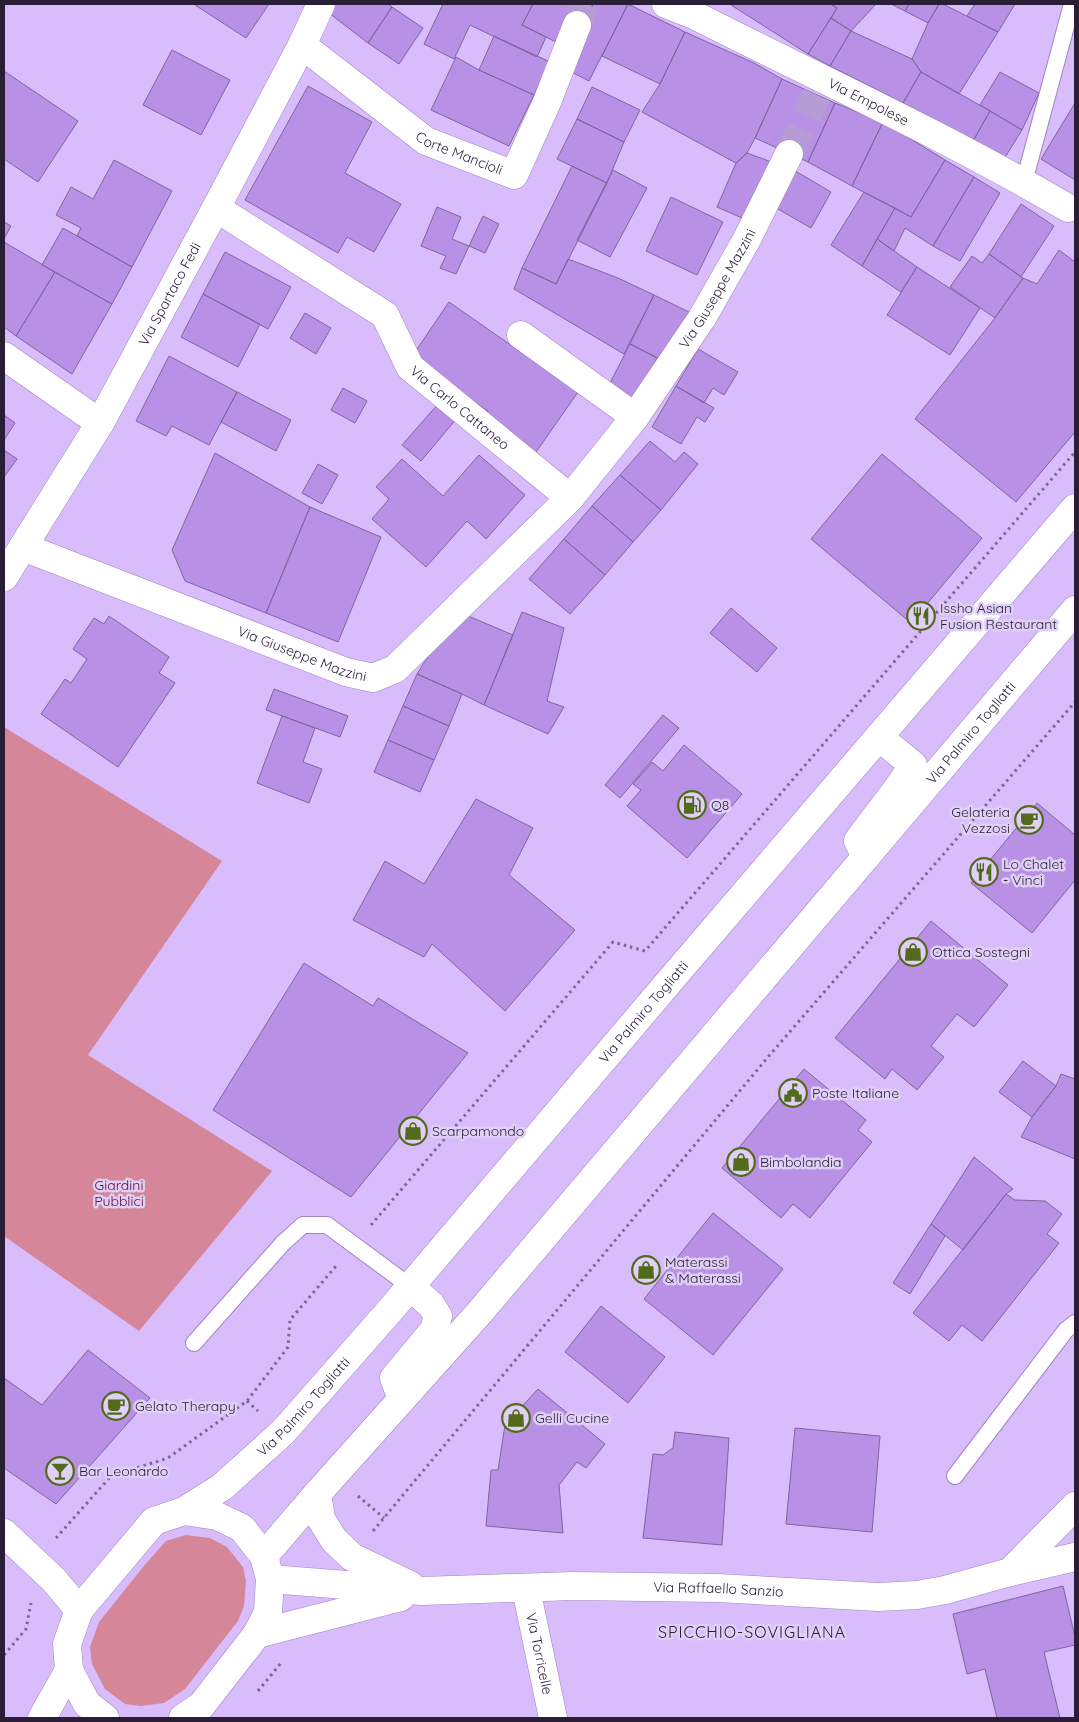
<svg xmlns="http://www.w3.org/2000/svg" width="1079" height="1722" viewBox="0 0 1079 1722" font-family="Quicksand,sans-serif">
  <style>
    .green { fill: #d58799 }
    .building { fill: #b890e6; stroke: #80659f }
    .lines { fill: none; stroke-linecap: round; stroke-linejoin: round }
    .street-tunnel { stroke: #b59cd4; stroke-width: 28; stroke-dasharray: 28 14; stroke-linecap: butt }
    .lane-casing { stroke: #a185c2; stroke-width: 18 }
    .street-casing { stroke: #a185c2; stroke-width: 29 }
    .secondary-casing { stroke: #a185c2; stroke-width: 29 }
    .path { stroke: #7b6893; stroke-width: 3; stroke-dasharray: 2.5 4; stroke-linecap: butt }
    .lane { stroke: #fff; stroke-width: 16 }
    .street { stroke: #fff; stroke-width: 28 }
    .secondary { stroke: #fff; stroke-width: 28 }
    .labels { text-anchor: middle; stroke-width: 5; stroke-linejoin: round; paint-order: stroke }
    .street-label { font-size: 14px; fill: #291e36; stroke: #e0cff6 }
    .poi-label { font-size: 14px; fill: #291e36; stroke: #e0cff6; text-anchor: start }
    .park-label { font-size: 14px; fill: #66082e; stroke: #e0cff6 }
    .quarter-label { font-size: 16px; letter-spacing: 1px; fill: #291e36; stroke: #e0cff6 }
  </style>
  <rect width="100%" height="100%" fill="#d8bcfc"/>
  <path class="green" d="M4,727L222,861L88,1055L272,1171L139,1331L4,1236Z
    M186,1535L210,1538L227,1547L243,1567L246,1581L244,1606L238,1621L185,1689L164,1703L141,1706L125,1704L105,1689L92,1664L90,1647L99,1622L143,1567L166,1541Z"/>
  <path class="building" d="M335,4H388L392,7L368,43L329,13Z
    M443,4H533L522,25L546,37L537,57L470,25L454,59L424,44Z
    M533,4H593L581,28L558,43L522,25Z
    M593,4H628L589,81L564,68Z
    M628,4L685,32L660,84L602,56Z
    M732,4H831L837,8L808,54L731,5Z
    M831,4H876L851,31L831,18L837,8Z
    M891,4H909L905,11Z
    M909,4H939L928,23L905,11Z
    M939,4H943L998,32L959,94L921,72L912,59L928,23Z
    M975,4H1015L998,32L967,16Z
    M195,5V4H269L246,38Z
    M392,7L423,28L399,64L368,43Z
    M831,18L851,31L830,66L808,54Z
    M851,31L912,59L921,72L903,103L830,66Z
    M685,32L754,63L782,79L755,138L747,153L736,163L642,112L660,84Z
    M494,36L550,62L534,95L479,70Z
    M172,50L230,80L201,135L143,105Z
    M456,57L479,70L534,95L509,146L431,110Z
    M4,71L78,121L38,182L4,159Z
    M921,72L990,111L972,143L903,103Z
    M1000,72L1039,93L1022,130L980,105Z
    M782,79L835,103L808,162L755,138Z
    M308,86L372,122L345,173L401,204L374,252L347,237L338,253L245,200Z
    M592,87L640,110L624,142L577,119Z
    M835,103L883,122L852,186L808,162Z
    M1075,103V180L1041,159Z
    M990,111L1022,130L1004,159L972,143Z
    M577,119L624,142L607,183L557,159Z
    M883,122L945,160L911,217L852,186Z
    M747,153L777,164L751,222L717,207L736,163Z
    M114,160L172,191L132,267L77,236L81,228L56,215L71,187L93,199Z
    M945,160L974,177L933,246L905,228L894,251L877,239L895,208L911,217Z
    M572,166L607,183L556,284L522,268Z
    M792,169L831,192L811,228L771,205Z
    M613,170L647,188L610,257L577,240Z
    M974,177L1000,193L960,261L933,246Z
    M864,192L895,208L862,266L831,245Z
    M671,197L723,222L697,275L646,251Z
    M1021,204L1054,226L1021,277L989,254Z
    M437,207L461,217L452,239L469,246L456,274L440,268L446,256L421,246Z
    M483,216L499,224L485,253L469,246Z
    M4,222L11,226L4,239Z
    M63,228L132,267L112,304L42,265Z
    M877,239L917,267L901,292L862,266Z
    M4,242L55,272L16,336L4,327Z
    M1059,250L1075,262V432L1016,502L915,419L995,318L1023,278L1037,284Z
    M225,252L291,287L268,329L203,294Z
    M989,254L1023,278L995,318L950,287L972,256L982,263Z
    M568,259L618,278L654,295L624,354L514,289L522,268L556,284Z
    M917,267L980,308L950,355L887,315Z
    M55,272L112,304L72,374L16,336Z
    M203,294L260,324L238,367L181,337Z
    M654,295L689,312L664,361L630,344Z
    M449,302L578,392L534,455L483,419L488,411L411,358Z
    M305,313L331,328L316,354L290,338Z
    M630,344L657,358L635,400L608,387Z
    M698,349L738,372L724,395L713,388L704,403L676,386Z
    M169,356L237,392L209,445L172,426L166,436L136,421Z
    M676,386L714,408L705,422L697,417L681,444L652,427Z
    M343,388L367,401L355,423L331,410Z
    M237,392L291,420L276,451L221,422Z
    M439,403L457,418L421,461L402,445Z
    M4,415L15,423L4,440Z
    M650,441L675,462L684,452L698,464L661,510L620,475Z
    M4,450L17,459L4,477Z
    M215,453L310,507L266,613L185,581L172,550Z
    M882,454L982,538L911,623L811,539Z
    M479,455L525,495L486,539L467,521L426,567L372,519L389,499L376,487L402,459L443,496Z
    M318,464L338,475L322,504L302,493Z
    M620,475L661,510L633,542L592,506Z
    M592,506L633,542L605,575L564,539Z
    M310,507L381,537L338,642L266,613Z
    M564,539L605,575L570,614L529,579Z
    M731,608L777,648L757,672L710,633Z
    M522,612L564,628L547,701L564,707L548,734L484,705Z
    M461,613L513,635L484,705L462,694L417,674L443,633Z
    M109,616L169,657L159,673L175,683L118,767L41,714L65,679L71,683L87,659L73,649L94,618L104,624Z
    M417,674L462,694L449,726L403,706Z
    M274,689L348,716L340,737L266,710Z
    M403,706L449,726L434,760L388,740Z
    M663,715L679,728L620,798L605,785Z
    M282,716L315,728L303,762L322,769L309,803L257,783Z
    M388,740L434,760L420,792L374,772Z
    M684,745L742,794L687,858L627,806L641,790L633,784L652,762L663,771Z
    M476,799L533,828L509,875L575,930L505,1011L432,944L424,957L353,920L385,861L424,884Z
    M1037,803L1075,835V880L1032,933L971,883Z
    M931,921L1008,985L974,1027L957,1014L931,1046L944,1057L917,1090L892,1069L885,1079L835,1038Z
    M304,963L373,1006L378,998L468,1053L351,1197L213,1110Z
    M1023,1061L1056,1086L1032,1117L999,1092Z
    M804,1069L866,1120L858,1130L872,1142L810,1218L793,1204L781,1218L722,1168Z
    M1061,1074L1075,1079V1159L1021,1137L1032,1117L1056,1086Z
    M974,1157L1013,1189L1006,1194L963,1250L931,1224Z
    M1006,1194L1015,1200L1045,1201L1062,1214L1047,1234L1059,1243L982,1341L962,1325L949,1341L913,1313Z
    M713,1213L783,1269L713,1355L644,1299Z
    M931,1224L945,1236L910,1294L893,1283Z
    M601,1306L665,1357L628,1403L565,1352Z
    M88,1350L150,1398L56,1504L4,1468V1378L42,1405Z
    M538,1389L605,1444L586,1468L577,1462L559,1485L563,1533L486,1526L491,1470H498L505,1425Z
    M795,1428L880,1436L872,1532L786,1524Z
    M675,1432L729,1438L722,1545L643,1538L653,1454L663,1455L673,1448Z
    M1063,1586L1075,1637V1645L1044,1652L1060,1718H997L985,1669L967,1674L953,1614Z"/>
  <g class="lines">
    <path class="street-tunnel" d="M577,25L585,4
      M789,154L817,95"/>
    <defs>
      <path id="lane" d="M1024,182L1072,4
        M194,1343L283,1243L303,1225H327L411,1287
        M955,1476L1066,1330L1075,1323"/>
      <g id="street">
        <path id="s1" d="M666,4L694,15C819,78 947,137 1068,208"/>
        <path id="s2" d="M302,45L426,141L514,175L547,102L577,25"/>
        <path id="s3" d="M216,208L385,315L410,367L570,498"/>
        <path d="M521,335L635,417"/>
        <path d="M4,356L100,423"/>
        <path id="s4" d="M23,547L346,672L373,678L395,669L570,498L635,417L702,318L747,239L789,154"/>
        <path id="s5" d="M4,577L100,423L216,208L302,45L321,4"/>
        <path d="M866,857L858,841C876,815 897,792 913,765L879,737"/>
        <path d="M402,1399L394,1378L434,1330L438,1316L431,1305L411,1287"/>
        <path d="M317,1494L321,1519L334,1540L352,1557L410,1585"/>
        <path d="M4,1533L54,1580L79,1610"/>
        <path d="M1010,1572L1075,1506"/>
        <path id="s6" d="M270,1579L422,1591L573,1586L718,1588L878,1597L917,1595L945,1590L1010,1572L1075,1557"/>
        <path id="s7" d="M526,1589L553,1718"/>
        <path d="M257,1634L401,1597"/>
      </g>
      <g id="secondary">
        <path id="s8" d="M264,1556L317,1494L480,1312L1075,610"/>
        <path d="M42,1718L69,1670"/>
        <path id="s9" d="M105,1718L87,1704L69,1670L67,1644L79,1610L154,1521L184,1511L222,1487L283,1432L393,1307L674,976L1075,508"/>
        <path d="M183,1718L201,1706L257,1634L268,1612L270,1579L264,1556L242,1528L217,1516L184,1511"/>
      </g>
    </defs>
    <use href="#lane" class="lane-casing"/>
    <use href="#street" class="street-casing"/>
    <use href="#secondary" class="secondary-casing"/>
    <path class="path" d="M371,1225L613,942L645,951L1075,452
      M247,1401L258,1411
      M358,1496L384,1518
      M373,1531L768,1057L1075,702
      M56,1538L111,1476L168,1458L247,1401L288,1347L290,1320L336,1266
      M4,1655L26,1629L31,1603
      M258,1691L281,1663"/>
    <use href="#lane" class="lane"/>
    <use href="#street" class="street"/>
    <use href="#secondary" class="secondary"/>
  </g>
  <defs>
    <symbol id="restaurant-ring" viewBox="-11 -11 22 22"><circle r="9.5" fill="#e0cff6" stroke="#526a1a" stroke-width="1.5"/><path d="M-5-6h1v4h1v-4h1v4h1v-4h1v5L-1.5 .5V6h-2V.5L-5-1ZM5-6V6H3V1.5H1.5Q1.5-4 5-6Z" fill="#526a1a"/></symbol>
    <symbol id="fuel-ring" viewBox="-11 -11 22 22"><circle r="9.5" fill="#e0cff6" stroke="#526a1a" stroke-width="1.5"/><path d="M-5.5-6h7V0h2V4h1.3V-2.5L3-4.5l.8-.8L6-3V5H2.5V1h-1V6h-7ZM-4.2-4.7v3.2H.2V-4.7Z" fill="#526a1a"/></symbol>
    <symbol id="cafe-ring" viewBox="-11 -11 22 22"><circle r="9.5" fill="#e0cff6" stroke="#526a1a" stroke-width="1.5"/><path d="M-5.5-4.5H6V0H3Q3 3.5 0 3.5H-2.5Q-5.5 3.5-5.5 0ZM3-3.2v2h1.7v-2ZM-6 4.5H4V6H-6Z" fill="#526a1a"/></symbol>
    <symbol id="shop-ring" viewBox="-11 -11 22 22"><circle r="9.5" fill="#e0cff6" stroke="#526a1a" stroke-width="1.5"/><path d="M-5-2.5h2.3a2.7 3.5 0 0 1 5.4 0H5L5.5 6h-11ZM-1.5-2.5h3a1.5 2.3 0 0 0-3 0Z" fill="#526a1a"/></symbol>
    <symbol id="civic-ring" viewBox="-11 -11 22 22"><circle r="9.5" fill="#e0cff6" stroke="#526a1a" stroke-width="1.5"/><path d="M-.6-6.5H3V-4.5H.6V-3L4-1V1h2V6H-6V1h2V-1L-.6-3ZM-1.2 2.5V6h2.4V2.5Z" fill="#526a1a"/></symbol>
    <symbol id="bar-ring" viewBox="-11 -11 22 22"><circle r="9.5" fill="#e0cff6" stroke="#526a1a" stroke-width="1.5"/><path d="M-6-5H6L.8 .8V4.5H3.5V6h-7V4.5H-.8V.8Z" fill="#526a1a"/></symbol>
  </defs>
  <g fill-rule="evenodd">
    <use href="#restaurant-ring" x="905" y="600" width="32" height="32"/>
    <use href="#fuel-ring" x="676" y="789" width="32" height="32"/>
    <use href="#cafe-ring" x="1013" y="804" width="32" height="32"/>
    <use href="#restaurant-ring" x="968" y="856" width="32" height="32"/>
    <use href="#shop-ring" x="897" y="936" width="32" height="32"/>
    <use href="#civic-ring" x="777" y="1077" width="32" height="32"/>
    <use href="#shop-ring" x="397" y="1115" width="32" height="32"/>
    <use href="#shop-ring" x="725" y="1146" width="32" height="32"/>
    <use href="#shop-ring" x="630" y="1254" width="32" height="32"/>
    <use href="#cafe-ring" x="100" y="1390" width="32" height="32"/>
    <use href="#shop-ring" x="500" y="1402" width="32" height="32"/>
    <use href="#bar-ring" x="44" y="1455" width="32" height="32"/>
  </g>
  <g class="labels">
    <g class="street-label">
      <text dy="5" stroke="none"><textPath href="#s1" startOffset="225">Via Empolese</textPath></text>
      <text dy="5" stroke="none"><textPath href="#s2" startOffset="192">Corte Mancioli</textPath></text>
      <text dy="5" stroke="none"><textPath href="#s4" startOffset="899">Via Giuseppe Mazzini</textPath></text>
      <text dy="5" stroke="none"><textPath href="#s5" startOffset="328">Via Spartaco Fedi</textPath></text>
      <text dy="5" stroke="none"><textPath href="#s3" startOffset="322">Via Carlo Cattaneo</textPath></text>
      <text dy="5" stroke="none"><textPath href="#s4" startOffset="299">Via Giuseppe Mazzini</textPath></text>
      <text dy="5" stroke="none"><textPath href="#s8" startOffset="1085">Via Palmiro Togliatti</textPath></text>
      <text dy="5" stroke="none"><textPath href="#s9" startOffset="952">Via Palmiro Togliatti</textPath></text>
      <text dy="5" stroke="none"><textPath href="#s9" startOffset="431">Via Palmiro Togliatti</textPath></text>
      <text dy="5" stroke="none"><textPath href="#s6" startOffset="449">Via Raffaello Sanzio</textPath></text>
      <text dy="5" stroke="none"><textPath href="#s7" startOffset="66">Via Torricelle</textPath></text>
    </g>
    <g class="poi-label">
      <text x="940" y="613">Issho Asian<tspan x="940" dy="16">Fusion Restaurant</tspan></text>
      <text x="711" y="810">Q8</text>
      <text x="1010" y="817" text-anchor="end">Gelateria<tspan x="1010" dy="16">Vezzosi</tspan></text>
      <text x="1003" y="869">Lo Chalet<tspan x="1003" dy="16">- Vinci</tspan></text>
      <text x="932" y="957">Ottica Sostegni</text>
      <text x="812" y="1098">Poste Italiane</text>
      <text x="432" y="1136">Scarpamondo</text>
      <text x="760" y="1167">Bimbolandia</text>
      <text x="665" y="1267">Materassi<tspan x="665" dy="16">&amp; Materassi</tspan></text>
      <text x="135" y="1411">Gelato Therapy</text>
      <text x="535" y="1423">Gelli Cucine</text>
      <text x="79" y="1476">Bar Leonardo</text>
    </g>
    <g class="park-label">
      <text x="119" y="1190">Giardini<tspan x="119" dy="16">Pubblici</tspan></text>
    </g>
    <g class="quarter-label">
      <text x="752" y="1638">SPICCHIO-SOVIGLIANA</text>
    </g>
  </g>
  <rect width="1079" height="1722" fill="none" stroke="#291e36" stroke-width="10"/>
</svg>
